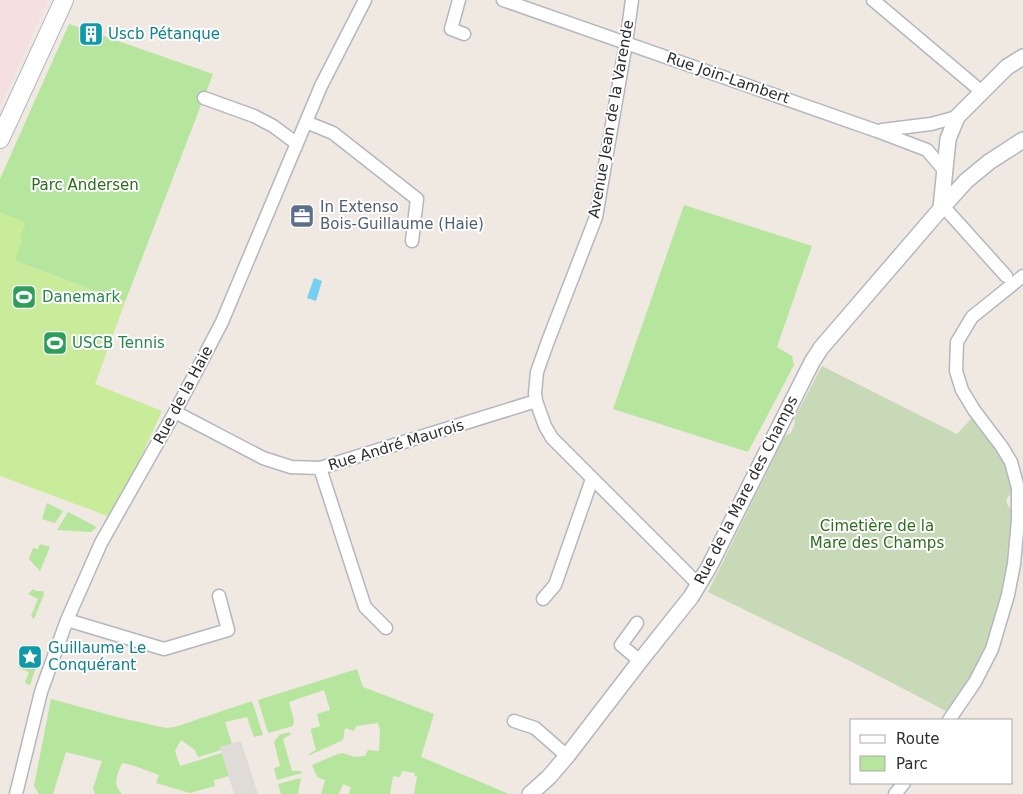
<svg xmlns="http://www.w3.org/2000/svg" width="1023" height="794" viewBox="0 0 1023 794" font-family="'DejaVu Sans',sans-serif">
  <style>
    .medical { fill: #f5dfe0 }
    .green { fill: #b6e59e }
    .cemetery { fill: #c8d9b8 }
    .pitch { fill: #c9ec9a }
    .plaza { fill: #dfdcd8 }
    .water { fill: #75cff0 }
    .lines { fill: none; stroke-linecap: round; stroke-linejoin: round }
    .minor-casing { stroke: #b4b7c1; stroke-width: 15 }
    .tertiary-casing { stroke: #b4b7c1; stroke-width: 18 }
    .secondary-casing { stroke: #b4b7c1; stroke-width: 20 }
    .minor { stroke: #fff; stroke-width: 12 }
    .tertiary { stroke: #fff; stroke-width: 15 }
    .secondary { stroke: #fff; stroke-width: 18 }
    .labels { text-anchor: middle; stroke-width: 4; stroke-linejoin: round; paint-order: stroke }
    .culture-label { font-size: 15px; fill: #0d838f; stroke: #fff; text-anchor: start }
    .street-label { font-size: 15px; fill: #2e2e2e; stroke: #fff }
    .park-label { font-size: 15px; fill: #2c6e1b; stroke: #fff }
    .service-label { font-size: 15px; fill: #4e5e75; stroke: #fff; text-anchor: start }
    .leisure-label { font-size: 15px; fill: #27864d; stroke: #fff; text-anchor: start }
  </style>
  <rect width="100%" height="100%" fill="#efe9e1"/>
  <path class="medical" d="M0,0H48L0,106Z"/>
  <path class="green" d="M69,24L213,74L125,302L15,261L0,231V179Z
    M684,205L812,246L777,347L792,356L794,365L748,452L613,409Z
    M47,503L63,511L55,523L42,519Z
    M68,512L95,526L96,528L91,532L57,530Z
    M40,544L50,547L40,571L29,559L33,548L38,549Z
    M33,589L36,591H43L44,594L34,619L31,616L38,599L28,594Z
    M26,648L31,649V652L35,653L38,651L39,658L30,685L25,683L29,672L18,668Z
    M357,669L363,687L434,714L421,757L509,794H414L417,777L414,776L415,773L402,771L400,777L393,776L390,794H349L351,787L343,784L339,794H321L325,780L317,777L312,765L338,754L343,753L354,757L365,756L368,750L379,751L380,731L378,723L356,726L354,731L345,728L343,740L308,756L309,754L316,750L311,731V729L320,726L317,714L330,710L324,690L289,702L294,721L293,726L268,733L258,700Z
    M51,699L117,717L166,728L175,727L252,701L263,735L254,737L247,717L225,722L232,744L220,747L221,750L198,757L195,750L181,740L175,751L180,766L222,753L229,776L214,780L215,786L190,793L156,783L159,775L132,765L122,763C117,776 112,784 122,794H95L93,788L102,761L66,752L53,794H39L34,786Z
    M289,732L291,734L283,739L292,771H301L302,773L277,780L274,768L280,766L274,742L279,735Z
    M301,778L298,794H281L278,784Z"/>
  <path class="cemetery" d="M822,366L957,434L972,418L998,449L1011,477V494C1002,502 1008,505 1013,512C1015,517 1015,530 1015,535C1008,576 999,618 981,656C973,676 959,694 948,712L848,660L708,592L785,435L790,434L795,424L794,419Z"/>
  <path class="pitch" d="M0,212L26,223L20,238L23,239L15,261L125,302L95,384L162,411L113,518L0,476Z"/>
  <path class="plaza" d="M241,741L244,750L258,794H234L220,747Z"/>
  <path class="water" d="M314,278L322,281L316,301L307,298Z"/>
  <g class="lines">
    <defs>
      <path id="minor" d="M459,0L451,29L464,34
        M503,0L877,131L927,150L944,170
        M632,0L626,43L596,217L548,341L537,372L535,393L536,401L545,426L552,438L698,584
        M873,0L982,92
        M204,98L254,116L273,126L296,143
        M306,122L333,133L417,199L412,241
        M882,130L931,124L957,117
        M943,206L1006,276
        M175,412L263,458L291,467L320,468L536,401
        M320,468L365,607L386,628
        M543,599L555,585L592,479
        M67,620L164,649L228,630L219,596
        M637,623L621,645L640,661
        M949,720L975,682L992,649L1008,595L1014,564L1018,520V488L1011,462L1002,447L974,410L962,390L956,371L957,342L972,317L1023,276
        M514,721L535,728L567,756
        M16,794L41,692L67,620L101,543L175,412L222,322L321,86L365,0
        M895,794L904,783"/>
      <path id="tertiary" d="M941,208L948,139L957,117L1007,67L1023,57
        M530,794L549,777L567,756L640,661L675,617L691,597L709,567L812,362L821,348L939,211L966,181L989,162L1023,140"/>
      <path id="secondary" d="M0,139L64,0"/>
    </defs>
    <use href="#minor" class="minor-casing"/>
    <use href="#tertiary" class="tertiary-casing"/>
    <use href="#secondary" class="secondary-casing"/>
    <use href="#minor" class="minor"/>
    <use href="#tertiary" class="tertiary"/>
    <use href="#secondary" class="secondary"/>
  </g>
  <defs>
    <symbol id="building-square" viewBox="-11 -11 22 22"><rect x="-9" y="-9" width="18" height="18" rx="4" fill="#0f9aa8" stroke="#fff"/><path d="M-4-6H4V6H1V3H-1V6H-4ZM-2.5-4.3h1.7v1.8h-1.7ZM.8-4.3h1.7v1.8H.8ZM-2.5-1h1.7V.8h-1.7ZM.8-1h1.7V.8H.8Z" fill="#fff"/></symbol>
    <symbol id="office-square" viewBox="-11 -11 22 22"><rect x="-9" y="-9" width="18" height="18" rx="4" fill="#5c6f8a" stroke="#fff"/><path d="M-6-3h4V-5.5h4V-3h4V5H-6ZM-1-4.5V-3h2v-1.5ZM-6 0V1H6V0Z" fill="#fff"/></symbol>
    <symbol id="stadium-square" viewBox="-11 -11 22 22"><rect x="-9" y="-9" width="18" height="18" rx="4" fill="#2e9e5b" stroke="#fff"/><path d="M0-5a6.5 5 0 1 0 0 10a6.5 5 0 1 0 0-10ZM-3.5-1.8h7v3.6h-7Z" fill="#fff"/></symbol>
    <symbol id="sight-square" viewBox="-11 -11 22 22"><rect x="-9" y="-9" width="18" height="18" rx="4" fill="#0f9aa8" stroke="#fff"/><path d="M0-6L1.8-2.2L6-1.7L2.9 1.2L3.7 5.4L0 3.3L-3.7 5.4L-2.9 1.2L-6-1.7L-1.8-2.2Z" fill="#fff"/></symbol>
  </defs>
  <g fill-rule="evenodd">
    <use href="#building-square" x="77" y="20" width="28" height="28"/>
    <use href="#office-square" x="288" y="202" width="28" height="28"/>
    <use href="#stadium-square" x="10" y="283" width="28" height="28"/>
    <use href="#stadium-square" x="41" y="329" width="28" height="28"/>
    <use href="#sight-square" x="16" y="643" width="28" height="28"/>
  </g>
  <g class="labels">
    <g class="culture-label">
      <text x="108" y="39">Uscb Pétanque</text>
      <text x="48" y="653">Guillaume Le<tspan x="48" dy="17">Conquérant</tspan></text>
    </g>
    <g class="street-label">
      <text transform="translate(728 78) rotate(19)" y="5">Rue Join-Lambert</text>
      <text transform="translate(611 119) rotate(-80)" y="5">Avenue Jean de la Varende</text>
      <text transform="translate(183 395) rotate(-62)" y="5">Rue de la Haie</text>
      <text transform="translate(396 445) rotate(-17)" y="5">Rue André Maurois</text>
      <text transform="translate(746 490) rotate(-63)" y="5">Rue de la Mare des Champs</text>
    </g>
    <g class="park-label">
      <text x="85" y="190">Parc Andersen</text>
      <text x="877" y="531">Cimetière de la<tspan x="877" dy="17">Mare des Champs</tspan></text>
    </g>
    <g class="service-label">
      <text x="320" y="212">In Extenso<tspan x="320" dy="17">Bois-Guillaume (Haie)</tspan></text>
    </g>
    <g class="leisure-label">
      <text x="42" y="302">Danemark</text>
      <text x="72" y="348">USCB Tennis</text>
    </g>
  </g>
  <rect x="850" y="719" width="162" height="65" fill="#ffffff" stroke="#ababab"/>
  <rect x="860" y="735" width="25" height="8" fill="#ffffff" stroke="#ababab"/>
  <text x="896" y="744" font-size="15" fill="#2e2e2e">Route</text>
  <rect x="860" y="756" width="25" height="15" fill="#b6e59e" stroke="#ababab"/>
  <text x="896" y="769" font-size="15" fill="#2e2e2e">Parc</text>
</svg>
